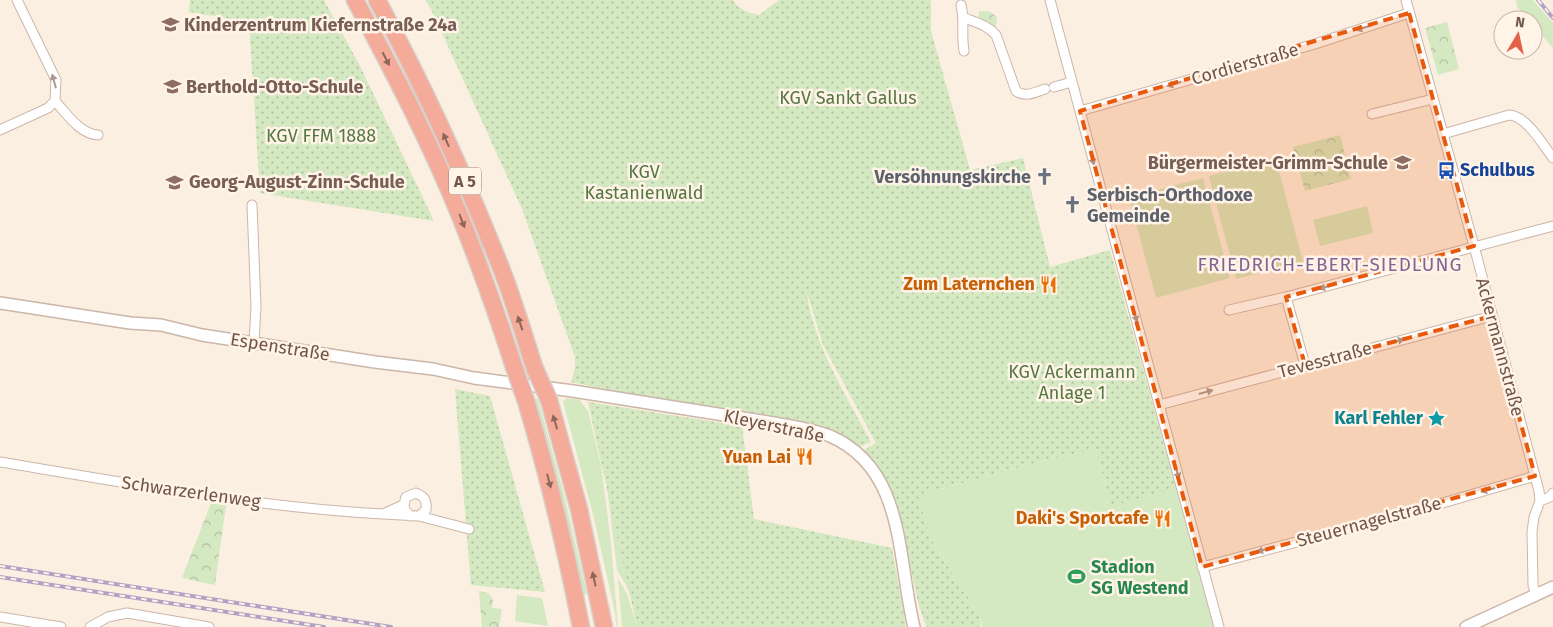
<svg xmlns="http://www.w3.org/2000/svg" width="1553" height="627" viewBox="0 0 1553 627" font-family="'Fira Sans',sans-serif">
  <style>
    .grass { fill: #d4e8c1 }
    .forest { fill: url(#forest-crowns) }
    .garden { fill: url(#garden-dots) }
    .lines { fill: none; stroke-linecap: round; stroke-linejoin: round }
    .minor-casing { stroke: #ccb6a9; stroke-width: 11 }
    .tertiary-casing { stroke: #ccb6a9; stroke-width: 14 }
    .motorway-casing { stroke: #d8cfcc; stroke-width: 19 }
    .minor { stroke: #fff; stroke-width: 9 }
    .tertiary { stroke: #fff; stroke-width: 11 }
    .motorway { stroke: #f4ab99; stroke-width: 16 }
    .rail-casing { stroke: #b1a1c4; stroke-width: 4 }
    .rail { stroke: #fff4e7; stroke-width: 2; stroke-dasharray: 5.5; stroke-linecap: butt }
    .motorway-bridge-casing { stroke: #d8cfcc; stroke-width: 19; stroke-linecap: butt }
    .motorway-bridge { stroke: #f4ab99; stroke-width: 16 }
    .oneway { fill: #aa9992 }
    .oneway2 { fill: #8c6659 }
    .marked { fill: #e8590c; fill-opacity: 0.2; stroke: #e8590c; stroke-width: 4; stroke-dasharray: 10 6; stroke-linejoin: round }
    .labels { text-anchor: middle; stroke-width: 5; stroke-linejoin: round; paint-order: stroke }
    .shield { fill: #fff4e7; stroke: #9c8578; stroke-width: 1 }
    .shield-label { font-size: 16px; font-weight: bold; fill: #725549 }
    .education-label { font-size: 18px; font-weight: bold; fill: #785e54; stroke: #fff4e7; text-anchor: start }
    .street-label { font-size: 18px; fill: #725549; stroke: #fff4e7 }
    .park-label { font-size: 18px; fill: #557842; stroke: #fff4e7 }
    .transit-label { font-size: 18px; font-weight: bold; fill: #164399; stroke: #fff4e7; text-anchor: start }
    .worship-label { font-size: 18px; font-weight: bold; fill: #5b616d; stroke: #fff4e7; text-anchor: end }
    .food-label { font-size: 18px; font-weight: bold; fill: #c56008; stroke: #fff4e7; text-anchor: end }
    .culture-label { font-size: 18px; font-weight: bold; fill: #0d838f; stroke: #fff4e7; text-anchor: end }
    .leisure-label { font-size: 18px; font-weight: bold; fill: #27864d; stroke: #fff4e7; text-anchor: start }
    .neighbourhood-label { font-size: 19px; letter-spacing: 1px; fill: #816595; stroke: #fff4e7 }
  </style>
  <defs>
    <pattern id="forest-crowns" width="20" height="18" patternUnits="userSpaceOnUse" patternTransform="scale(1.25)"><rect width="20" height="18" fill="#d4e8c1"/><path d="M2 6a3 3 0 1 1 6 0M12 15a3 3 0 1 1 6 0" fill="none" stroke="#b0bf9f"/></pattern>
    <pattern id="garden-dots" width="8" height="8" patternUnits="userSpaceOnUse" patternTransform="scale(1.25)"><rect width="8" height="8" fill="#d4e8c1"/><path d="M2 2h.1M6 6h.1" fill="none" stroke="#b0bf9f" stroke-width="1.8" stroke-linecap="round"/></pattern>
  </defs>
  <rect width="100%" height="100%" fill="#fbefe1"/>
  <path class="grass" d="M1516,0H1533L1553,23V48L1533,25V20H1529L1517,7Z
    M1276,159L1303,262L1236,279L1209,176Z
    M1203,178L1230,278L1156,298L1129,197Z
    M1367,206L1373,233L1320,246L1313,220Z
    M566,398L579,399L588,411L601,465L611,543L618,627H617L615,618L616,617L594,518L563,402Z
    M535,399H538L564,494L587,594L584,595L550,452Z
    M1096,449L1111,505L1176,488L1214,627H982L980,616L930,538L918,495L1046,460Z
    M606,477L636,606L627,587L617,570Z
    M618,578L627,594L637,627H622Z
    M517,595L542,598L548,626L515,621Z"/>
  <path class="forest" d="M979,11C987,11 992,11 997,18L996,27L979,18Z
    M1447,22L1459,69L1438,75L1425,28Z
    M1340,135L1351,179L1305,191L1293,147Z
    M211,503L226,505L215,585L182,578Z
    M479,591L488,593L493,600L492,608L502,609L499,627H482Z"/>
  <path class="garden" d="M190,0H324L360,66L434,221L260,193L249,22L189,12Z
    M425,0H733C738,10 749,13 759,15L779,0H931V31L970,170L1023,158L1050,267L1110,250L1176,488L1111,506L1096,449L1046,460L918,495L930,538L980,616L981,627H926L918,602L896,503L864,450L876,443L823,345L808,296H807C816,349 846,395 871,442L860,447L832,430L811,423L629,394L571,382L575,368V357L522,209L431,9Z
    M455,389L490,396L545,592L471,585Z
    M588,402L742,426L754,519L892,548L906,627H637Z"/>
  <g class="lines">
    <defs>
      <path id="minor" d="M1050,0L1219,627
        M1406,0L1474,246L1539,491L1540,501L1534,517L1532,532L1533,585L1536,596
        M961,5C965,22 961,33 964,51
        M965,18C977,23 987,25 996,35L1016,91C1025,98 1036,92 1045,89
        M1054,87L1072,82
        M55,101C67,114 80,134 98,135
        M1080,111L1315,44L1409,13
        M1372,114L1433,99
        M0,130L48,108L55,101L56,80L17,0
        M1443,134L1509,115C1527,116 1543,145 1553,158
        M252,205L256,307L254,343
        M1286,297L1305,365
        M1229,310L1286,297L1553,226
        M1159,405L1492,316
        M0,462C127,483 254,507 383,514
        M1540,501L1550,497L1553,493
        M403,505L383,514L419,516L426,510C427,500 425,497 416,493L406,497C403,506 403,510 411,516
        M419,516L469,529
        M1202,567L1429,507L1535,476
        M0,617L61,627
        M90,627L108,617L127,613L209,627"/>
      <path id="tertiary" d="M0,303L130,323L161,325L202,335L375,362L433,369L474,378L573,391L774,423C792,426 812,429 830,436C906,469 897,559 914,627
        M1466,627L1553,587"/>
      <path id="motorway" d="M355,0C393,71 430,142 460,216C480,266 498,317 514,367
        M377,0C424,86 465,177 501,268C514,301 524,336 535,369
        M549,400L579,509L604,627
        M526,401C548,475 566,550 581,627"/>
    </defs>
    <use href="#minor" class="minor-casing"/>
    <use href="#tertiary" class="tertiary-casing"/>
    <use href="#motorway" class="motorway-casing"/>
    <use href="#minor" class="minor"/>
    <use href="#tertiary" class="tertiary"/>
    <use href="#motorway" class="motorway"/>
    <defs>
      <path id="rail" d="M1538,0L1553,18
        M0,566L391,627
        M0,577L324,627"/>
    </defs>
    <use href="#rail" class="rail-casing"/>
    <use href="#rail" class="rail"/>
    <defs>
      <path id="motorway-bridge" d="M514,367L526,401
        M535,369L549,400"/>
    </defs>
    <use href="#motorway-bridge" class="motorway-bridge-casing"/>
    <use href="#motorway-bridge" class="motorway-bridge"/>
  </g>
  <defs><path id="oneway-solid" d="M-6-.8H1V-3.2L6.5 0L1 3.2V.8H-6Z" transform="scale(1.25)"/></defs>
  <g class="oneway">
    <use href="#oneway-solid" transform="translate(1363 28) rotate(162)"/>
    <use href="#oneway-solid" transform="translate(54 81) rotate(-105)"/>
    <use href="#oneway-solid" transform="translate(1174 84) rotate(163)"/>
    <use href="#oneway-solid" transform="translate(1092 158) rotate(75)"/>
    <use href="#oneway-solid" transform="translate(1326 287) rotate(165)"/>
    <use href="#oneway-solid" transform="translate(1135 315) rotate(75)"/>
    <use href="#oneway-solid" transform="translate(1397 341) rotate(-15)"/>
    <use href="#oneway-solid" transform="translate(1206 392) rotate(-16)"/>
    <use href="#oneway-solid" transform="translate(1177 472) rotate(75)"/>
    <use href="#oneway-solid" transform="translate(1488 490) rotate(165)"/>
    <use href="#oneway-solid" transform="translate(1264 550) rotate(165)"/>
  </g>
  <g class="oneway2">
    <use href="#oneway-solid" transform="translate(386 59) rotate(63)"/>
    <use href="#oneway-solid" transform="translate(446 140) rotate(-114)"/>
    <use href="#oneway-solid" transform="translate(462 221) rotate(69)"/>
    <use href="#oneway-solid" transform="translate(520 323) rotate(-109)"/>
    <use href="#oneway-solid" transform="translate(555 422) rotate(-107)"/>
    <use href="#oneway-solid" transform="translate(549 481) rotate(75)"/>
    <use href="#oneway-solid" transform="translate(594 579) rotate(-102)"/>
  </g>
  <path class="marked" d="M1409,13L1474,246L1286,297L1305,365L1492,316L1535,476L1202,567L1080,111Z"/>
  <defs>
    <symbol id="school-bare" viewBox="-9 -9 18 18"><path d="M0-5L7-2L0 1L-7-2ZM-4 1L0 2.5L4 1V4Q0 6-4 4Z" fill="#8d6e63" stroke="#fff4e7" stroke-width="2.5" paint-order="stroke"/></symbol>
    <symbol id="bus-bare" viewBox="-9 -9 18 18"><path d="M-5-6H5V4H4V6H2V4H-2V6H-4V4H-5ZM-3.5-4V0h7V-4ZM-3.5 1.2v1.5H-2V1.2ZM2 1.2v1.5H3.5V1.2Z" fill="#1a4fb4" stroke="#fff4e7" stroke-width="2.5" paint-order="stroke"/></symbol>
    <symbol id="church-bare" viewBox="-9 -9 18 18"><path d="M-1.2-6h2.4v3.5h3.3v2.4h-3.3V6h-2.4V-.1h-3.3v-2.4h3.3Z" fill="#6b7280" stroke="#fff4e7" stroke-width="2.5" paint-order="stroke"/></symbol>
    <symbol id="restaurant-bare" viewBox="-9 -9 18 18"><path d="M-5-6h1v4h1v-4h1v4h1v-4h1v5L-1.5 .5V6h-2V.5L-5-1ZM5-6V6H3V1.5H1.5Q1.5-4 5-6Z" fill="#e8710a" stroke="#fff4e7" stroke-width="2.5" paint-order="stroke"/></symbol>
    <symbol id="sight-bare" viewBox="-9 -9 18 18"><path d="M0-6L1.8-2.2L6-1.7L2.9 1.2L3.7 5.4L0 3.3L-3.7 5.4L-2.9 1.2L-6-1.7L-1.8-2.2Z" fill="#0f9aa8" stroke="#fff4e7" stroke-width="2.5" paint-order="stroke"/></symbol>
    <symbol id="stadium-bare" viewBox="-9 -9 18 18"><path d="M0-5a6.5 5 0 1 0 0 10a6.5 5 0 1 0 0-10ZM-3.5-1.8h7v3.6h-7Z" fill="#2e9e5b" stroke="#fff4e7" stroke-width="2.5" paint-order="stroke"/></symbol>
  </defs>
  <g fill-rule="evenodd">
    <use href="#school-bare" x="158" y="12" width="25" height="25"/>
    <use href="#school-bare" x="160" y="74" width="25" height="25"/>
    <use href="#school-bare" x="1390" y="150" width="25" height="25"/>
    <use href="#bus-bare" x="1434" y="158" width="25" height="25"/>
    <use href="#church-bare" x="1032" y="164" width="25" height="25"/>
    <use href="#school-bare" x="162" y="170" width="25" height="25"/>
    <use href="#church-bare" x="1060" y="192" width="25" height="25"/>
    <use href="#restaurant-bare" x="1036" y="272" width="25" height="25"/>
    <use href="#sight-bare" x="1424" y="406" width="25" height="25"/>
    <use href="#restaurant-bare" x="792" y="444" width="25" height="25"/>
    <use href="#restaurant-bare" x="1150" y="506" width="25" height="25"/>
    <use href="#stadium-bare" x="1064" y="564" width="25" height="25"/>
  </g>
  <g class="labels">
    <rect class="shield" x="449" y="167.5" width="32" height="27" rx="4"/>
    <g class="shield-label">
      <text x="465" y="187">A 5</text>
    </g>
    <g class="education-label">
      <text x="184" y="31">Kinderzentrum Kiefernstraße 24a</text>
      <text x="186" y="93">Berthold-Otto-Schule</text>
      <text x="1388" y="169" text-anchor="end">Bürgermeister-Grimm-Schule</text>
      <text x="189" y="188">Georg-August-Zinn-Schule</text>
    </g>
    <g class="street-label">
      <text transform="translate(1245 64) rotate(-16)" y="6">Cordierstraße</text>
      <text transform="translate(280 347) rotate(9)" y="6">Espenstraße</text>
      <text transform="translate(1500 347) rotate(75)" y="6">Ackermannstraße</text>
      <text transform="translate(1325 360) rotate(-15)" y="6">Tevesstraße</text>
      <text transform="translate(774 426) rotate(12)" y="6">Kleyerstraße</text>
      <text transform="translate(191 492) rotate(8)" y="6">Schwarzerlenweg</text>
      <text transform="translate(1369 522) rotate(-15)" y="6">Steuernagelstraße</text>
    </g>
    <g class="park-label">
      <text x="848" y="104">KGV Sankt Gallus</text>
      <text x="321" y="142">KGV FFM 1888</text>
      <text x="644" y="178">KGV<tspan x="644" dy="21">Kastanienwald</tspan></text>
      <text x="1072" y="378">KGV Ackermann<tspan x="1072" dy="21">Anlage 1</tspan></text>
    </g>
    <g class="transit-label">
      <text x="1460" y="176">Schulbus</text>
    </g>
    <g class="worship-label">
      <text x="1031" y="183">Versöhnungskirche</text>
      <text x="1087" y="201" text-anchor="start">Serbisch-Orthodoxe<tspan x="1087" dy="21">Gemeinde</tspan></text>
    </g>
    <g class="food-label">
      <text x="1035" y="290">Zum Laternchen</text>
      <text x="791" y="463">Yuan Lai</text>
      <text x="1149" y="524">Daki's Sportcafe</text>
    </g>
    <g class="culture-label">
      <text x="1423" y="424">Karl Fehler</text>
    </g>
    <g class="leisure-label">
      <text x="1091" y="573">Stadion<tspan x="1091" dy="21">SG Westend</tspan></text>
    </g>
    <g class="neighbourhood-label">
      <text x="1330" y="271">FRIEDRICH-EBERT-SIEDLUNG</text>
    </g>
  </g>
  <g transform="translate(1518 35) rotate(9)"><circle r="24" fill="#fff4e7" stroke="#c7b4a8"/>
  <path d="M0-4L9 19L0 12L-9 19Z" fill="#e36049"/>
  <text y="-8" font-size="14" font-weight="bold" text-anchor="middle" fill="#725549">N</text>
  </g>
</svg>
